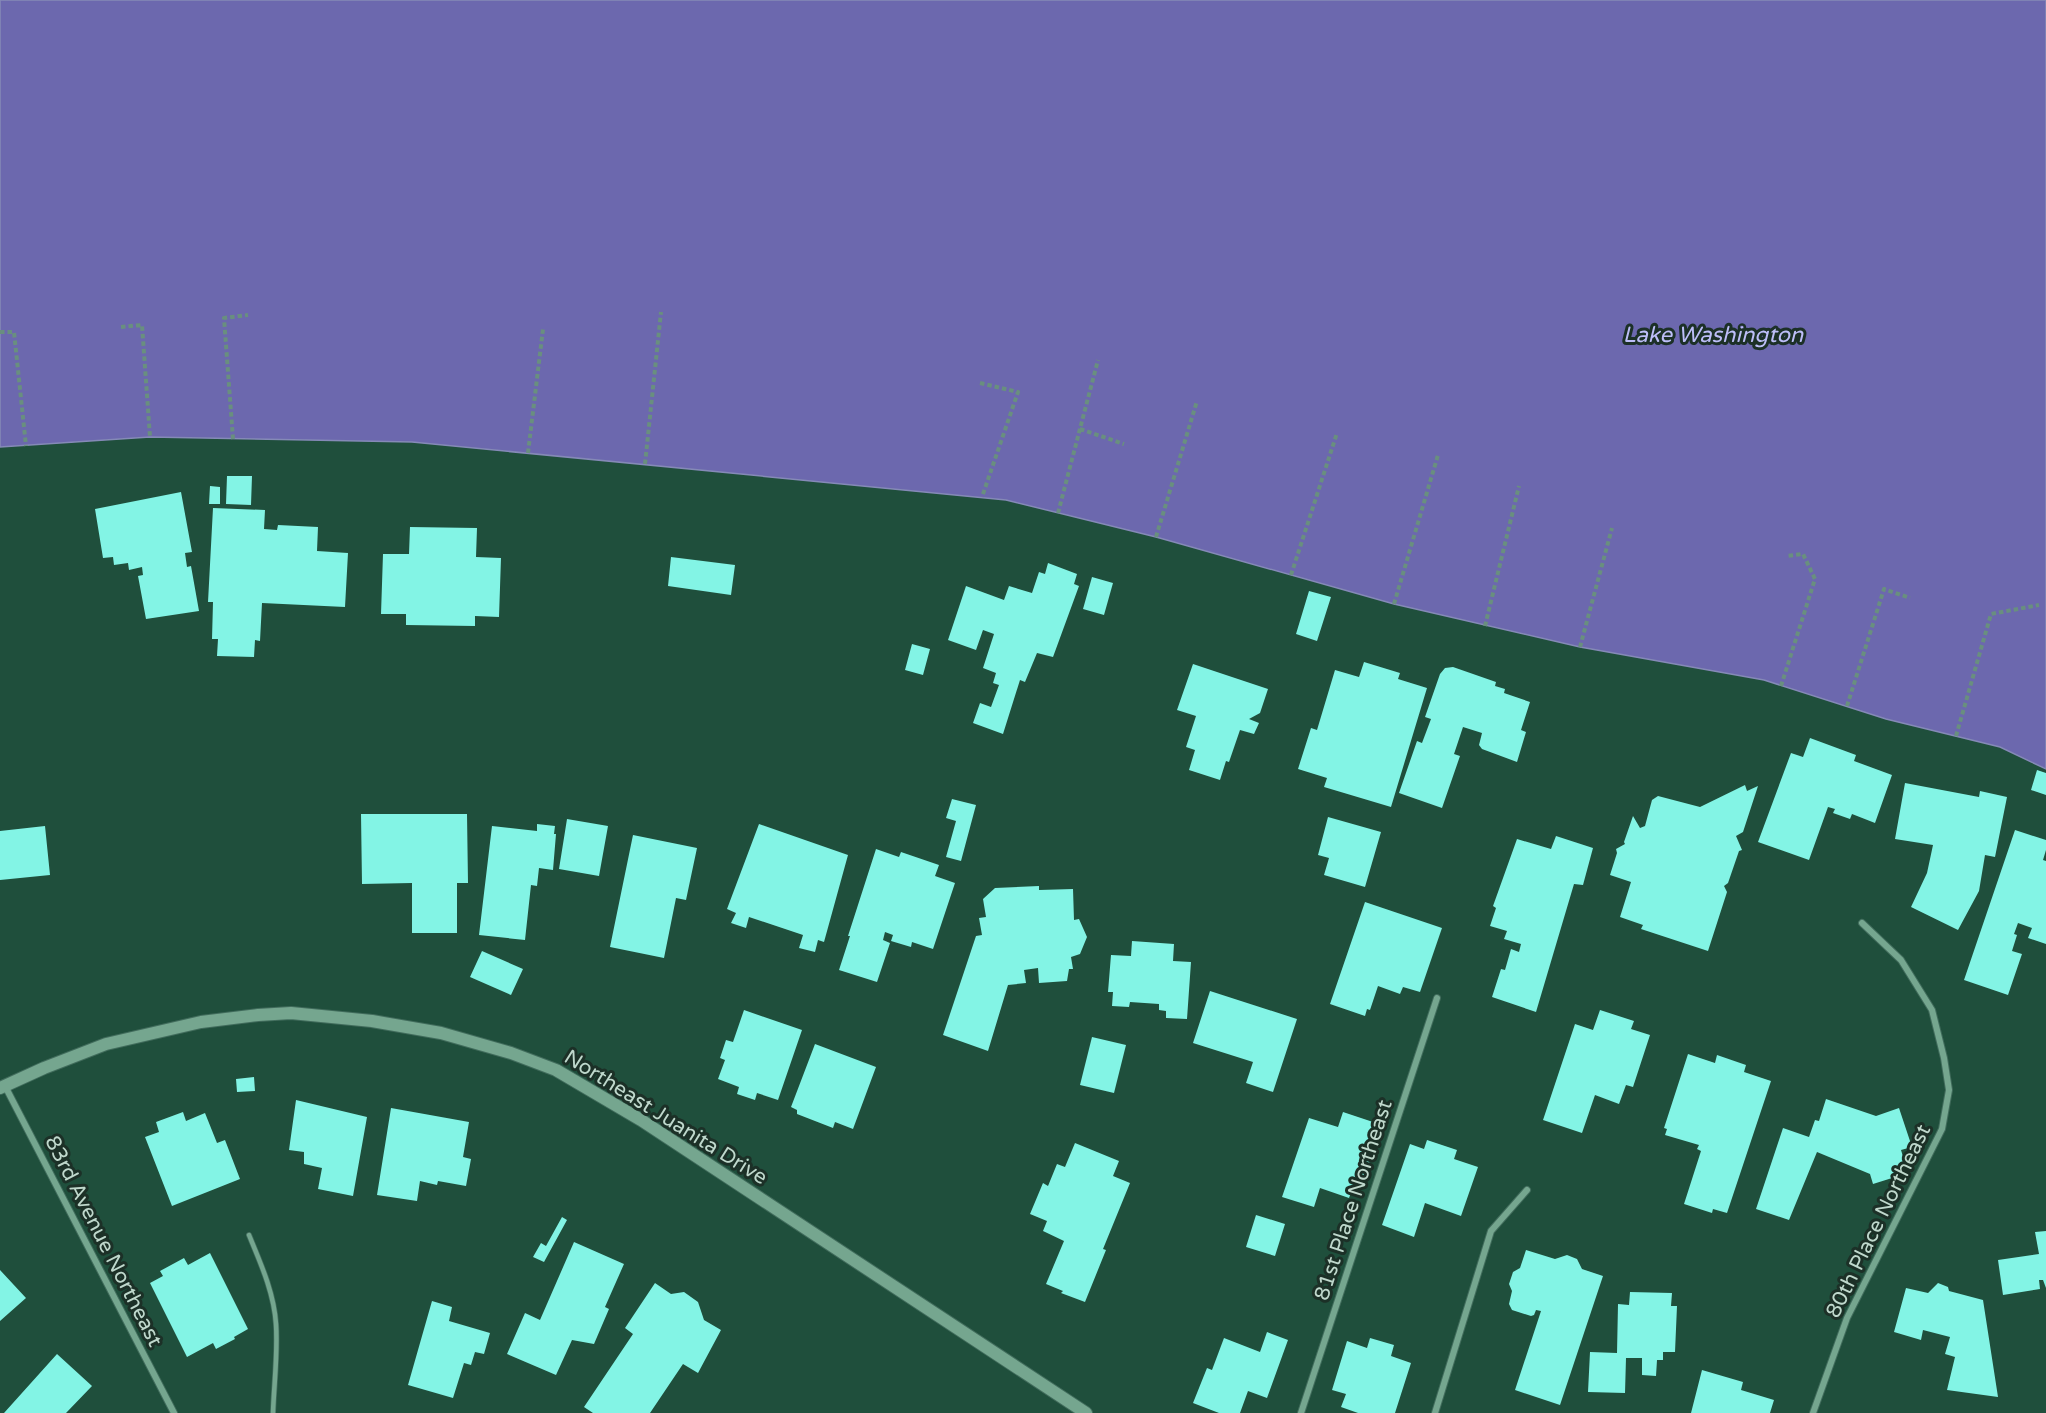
<svg xmlns="http://www.w3.org/2000/svg" width="2046" height="1413" viewBox="0 0 2046 1413" font-family="'Varela Round',sans-serif">
  <style>
    .water { fill: #6c68ae; stroke: #858ab7; stroke-width: 1.5 }
    .building { fill: #83f4e5 }
    .lines { fill: none; stroke-linecap: round; stroke-linejoin: round }
    .service-casing { stroke: #416c5c; stroke-width: 6 }
    .minor-casing { stroke: #416c5c; stroke-width: 8 }
    .secondary-casing { stroke: #416c5c; stroke-width: 14 }
    .path { stroke: #698f7f; stroke-width: 4; stroke-dasharray: 4.5 3; stroke-linecap: butt }
    .service { stroke: #75a68f; stroke-width: 4.5 }
    .minor { stroke: #75a68f; stroke-width: 6 }
    .secondary { stroke: #75a68f; stroke-width: 12 }
    .labels { text-anchor: middle; stroke-width: 6; stroke-linejoin: round; paint-order: stroke }
    .street-label { font-size: 21px; fill: #bfd8cc; stroke: #1c3027 }
    .water-label { font-size: 22px; font-style: italic; fill: #bdbef8; stroke: #1c3027 }
  </style>
  <rect width="100%" height="100%" fill="#1f4f3c"/>
  <path class="water" d="M0,0H2046V769L2000,747L1886,719L1764,680L1580,647L1394,604L1156,537L1006,500L412,442L150,437L0,447Z"/>
  <path class="building" d="M227,476H252L251,505L226,504Z
    M210,486L220,487V504H209Z
    M181,492L192,552L185,553L187,567L191,566L199,611L146,619L138,576L143,575L142,567L129,570L128,563L114,565L113,557L103,558L95,509Z
    M213,508L265,510L264,529L277,530L278,525L318,527L317,551L348,553L345,607L262,603L260,641L255,640L254,657L217,656L218,639H212L213,602H208Z
    M410,527L477,528L476,557L501,558L499,617L475,616V626L406,625V614H381L383,554H409Z
    M671,557L735,565L731,595L668,586Z
    M1048,563L1077,574L1074,584L1079,586L1053,657L1037,653L1025,682L1020,680L1003,734L973,723L980,703L991,707L999,685L993,683L996,673L983,668L994,634L983,630L976,650L948,640L966,586L1004,600L1009,586L1032,593L1039,572L1045,574Z
    M1092,577L1113,583L1104,615L1083,609Z
    M1309,591L1331,597L1317,641L1296,634Z
    M912,644L930,649L923,675L905,670Z
    M1364,662L1400,673L1398,679L1427,688L1391,807L1324,787L1327,778L1298,769L1311,728L1317,730L1335,670L1359,677Z
    M1193,664L1268,689L1260,713L1249,719L1259,723L1254,734L1240,730L1229,762L1226,761L1220,780L1189,770L1195,750L1186,747L1196,716L1177,710Z
    M1453,667L1496,682L1495,686L1505,689L1504,693L1530,702L1521,730L1526,732L1517,762L1482,749L1479,745L1482,733L1463,727L1454,754L1460,756L1442,808L1399,793L1417,741L1422,743L1431,719L1425,717L1440,674L1445,668Z
    M1810,738L1856,755L1854,761L1892,775L1875,823L1852,814L1850,819L1833,813L1835,809L1828,807L1809,860L1758,842L1791,753L1803,757Z
    M2037,770L2046,773V795L2031,790Z
    M1905,783L1979,797L1980,791L2007,797L1995,857L1985,855L1979,891L1958,930L1911,907L1927,873L1933,845L1895,839Z
    M1745,785L1747,791L1758,786L1743,832L1736,836L1742,850L1739,851L1728,883L1724,886L1727,892L1708,951L1641,929L1643,925L1620,917L1631,882L1610,875L1617,853L1616,849L1625,844L1624,842L1633,816L1640,828L1645,826L1652,800L1658,796L1700,807Z
    M952,799L976,805L961,861L946,857L956,821L946,818Z
    M361,814H467L468,883H457V933H412V883L362,884Z
    M1328,817L1381,832L1365,887L1324,875L1329,858L1318,855Z
    M567,819L608,826L599,876L559,869Z
    M537,824L555,826L554,834H556L553,870L539,868L537,886L531,885L525,940L479,935L492,826L537,831Z
    M759,824L848,855L824,942L818,940L815,952L799,948L803,935L749,917L746,928L731,923L736,913L727,909Z
    M45,826L50,875L0,880V831Z
    M2015,830L2046,840V850L2043,860L2046,861V944L2028,938L2032,928L2018,923L2014,934L2017,935L2012,951L2022,954L2008,995L1964,980Z
    M633,835L697,848L686,900L676,898L664,958L610,947Z
    M1556,836L1593,848L1583,885L1574,884L1536,1012L1492,997L1501,969L1505,970L1511,949L1519,952L1521,944L1504,939L1507,931L1490,926L1496,908L1493,906L1517,839L1551,849Z
    M876,849L899,857L901,852L939,865L935,876L955,883L933,949L912,942L911,947L891,941L893,935L885,932L883,940L890,943L877,982L839,970L850,936H848Z
    M1039,886V890L1073,889L1074,920L1079,919L1087,937L1080,954L1071,957L1073,969H1069L1067,981L1039,983L1038,968L1024,970L1026,983L1008,985L988,1051L943,1035L976,936L982,935L979,918L986,917L983,899L995,888Z
    M1365,902L1442,928L1420,992L1403,987L1400,994L1378,986L1370,1010L1367,1009L1365,1016L1330,1004Z
    M1132,941L1174,944L1173,961L1191,962L1187,1019L1166,1018V1011L1159,1010V1004L1130,1002L1129,1007L1112,1006L1113,992H1108L1111,955L1131,956Z
    M482,951L523,969L511,995L470,977Z
    M1210,991L1297,1019L1273,1092L1246,1083L1253,1062L1193,1043Z
    M744,1010L802,1030L778,1100L757,1093L755,1100L737,1094L739,1087L718,1079L725,1060L720,1058L726,1040L733,1042Z
    M1600,1010L1634,1021L1631,1029L1650,1035L1633,1087L1626,1085L1619,1104L1595,1095L1582,1133L1543,1120L1575,1024L1593,1030Z
    M1092,1037L1126,1045L1114,1093L1080,1085Z
    M815,1044L876,1067L853,1129L835,1122L833,1128L797,1114V1110L791,1107Z
    M1688,1054L1715,1063L1717,1055L1746,1065L1744,1072L1771,1081L1727,1213L1713,1209L1712,1213L1684,1204L1701,1151L1697,1149L1699,1145L1665,1135L1667,1129L1664,1128Z
    M254,1077L255,1091L237,1092L236,1079Z
    M1826,1099L1876,1116L1899,1108L1912,1147L1901,1150L1908,1173L1873,1184L1870,1174L1817,1152L1789,1220L1756,1209L1783,1128L1809,1137L1815,1120L1819,1121Z
    M296,1100L367,1117L353,1196L318,1189L322,1168L304,1164V1152L289,1150Z
    M391,1108L469,1122L463,1157L471,1159L466,1186L438,1181L437,1185L420,1181L417,1201L377,1195Z
    M183,1112L186,1121L205,1113L217,1143L225,1140L240,1179L172,1206L145,1137L159,1132L156,1122Z
    M1343,1112L1382,1125L1360,1190L1353,1187L1349,1198L1320,1188L1314,1207L1282,1197L1309,1118L1338,1127Z
    M1427,1140L1457,1150L1454,1159L1478,1167L1461,1216L1425,1203L1414,1237L1382,1225L1410,1144L1424,1149Z
    M1075,1143L1119,1161L1113,1176L1130,1183L1103,1249L1106,1250L1085,1302L1061,1293L1063,1291L1046,1284L1064,1241L1043,1231L1047,1221L1030,1214L1043,1183L1048,1186L1057,1164L1065,1167Z
    M1256,1215L1285,1224L1275,1256L1246,1247Z
    M562,1217L567,1220L544,1262L533,1257L541,1243L546,1246Z
    M2046,1231V1288L2043,1280H2039L2040,1289L2003,1295L1998,1260L2039,1254L2035,1232Z
    M574,1242L624,1264L605,1307L609,1309L594,1344L572,1340L556,1375L507,1354L525,1313L540,1320Z
    M1526,1250L1555,1259L1567,1255L1577,1259L1582,1269L1603,1276L1560,1405L1515,1390L1541,1311L1536,1310L1534,1315L1531,1316L1512,1310L1509,1304L1512,1291L1509,1284L1513,1272L1520,1268Z
    M210,1253L248,1329L234,1337L235,1339L216,1349L213,1343L187,1357L150,1283L163,1276L160,1271L184,1258L188,1265Z
    M0,1270L26,1298L0,1321Z
    M655,1283L671,1294L684,1292L698,1302L704,1320L721,1330L698,1373L683,1364L650,1413H593L584,1407L633,1334L625,1328Z
    M1938,1283L1948,1287L1949,1291L1983,1300L1998,1397L1947,1390L1955,1357L1945,1354L1950,1337L1923,1330L1921,1340L1894,1332L1906,1288L1928,1293Z
    M1630,1292L1672,1293L1671,1306H1677L1675,1352H1663V1360H1657L1656,1376L1642,1375V1358H1626L1625,1393L1588,1392L1590,1352L1617,1353L1618,1304L1629,1305Z
    M432,1301L452,1307L449,1321L490,1333L484,1354L475,1352L471,1365L464,1363L453,1398L408,1385Z
    M1267,1332L1288,1340L1267,1398L1248,1391L1240,1413H1219L1193,1403L1207,1368L1212,1370L1224,1338L1260,1352Z
    M1370,1338L1394,1345L1391,1356L1411,1363L1395,1413H1358L1341,1407L1346,1394L1332,1390L1347,1341L1367,1348Z
    M57,1354L92,1386L66,1413H4Z
    M1702,1370L1743,1382L1741,1390L1774,1400L1770,1413H1691Z"/>
  <g class="lines">
    <defs>
      <path id="service" d="M249,1235C261,1264 274,1293 276,1324C278,1353 274,1384 273,1413"/>
      <path id="minor" d="M5,1086L174,1413
        M1301,1413L1437,998
        M1435,1413L1491,1231L1527,1190
        M1813,1413L1847,1318L1942,1129L1949,1090L1944,1058L1932,1010L1901,960L1862,923"/>
      <path id="secondary" d="M0,1088L44,1068L106,1044L201,1022L258,1015L291,1013L372,1021L441,1033L511,1053L556,1070L641,1120L1086,1413"/>
    </defs>
    <use href="#service" class="service-casing"/>
    <use href="#minor" class="minor-casing"/>
    <use href="#secondary" class="secondary-casing"/>
    <path class="path" d="M121,327L142,325L150,437
      M0,332H14L26,446
      M980,383L1018,392L982,497
      M1080,429L1124,444
      M233,439L224,318L248,315
      M528,453L543,329
      M645,464L661,312
      M1058,513L1098,360
      M1156,537L1197,401
      M1291,575L1337,433
      M1394,604L1438,455
      M1485,626L1519,486
      M1580,647L1612,528
      M1781,686L1815,579L1803,554L1786,556
      M1847,706L1884,589L1910,598
      M1956,736L1991,614L2039,605"/>
    <use href="#service" class="service"/>
    <use href="#minor" class="minor"/>
    <use href="#secondary" class="secondary"/>
  </g>
  <g class="labels">
    <g class="street-label">
      <text transform="translate(666 1117) rotate(32)" y="7">Northeast Juanita Drive</text>
      <text transform="translate(1353 1200) rotate(-72)" y="7">81st Place Northeast</text>
      <text transform="translate(1878 1221) rotate(-64)" y="7">80th Place Northeast</text>
      <text transform="translate(104 1241) rotate(63)" y="7">83rd Avenue Northeast</text>
    </g>
    <g class="water-label">
      <text x="1713" y="342">Lake Washington</text>
    </g>
  </g>
</svg>
